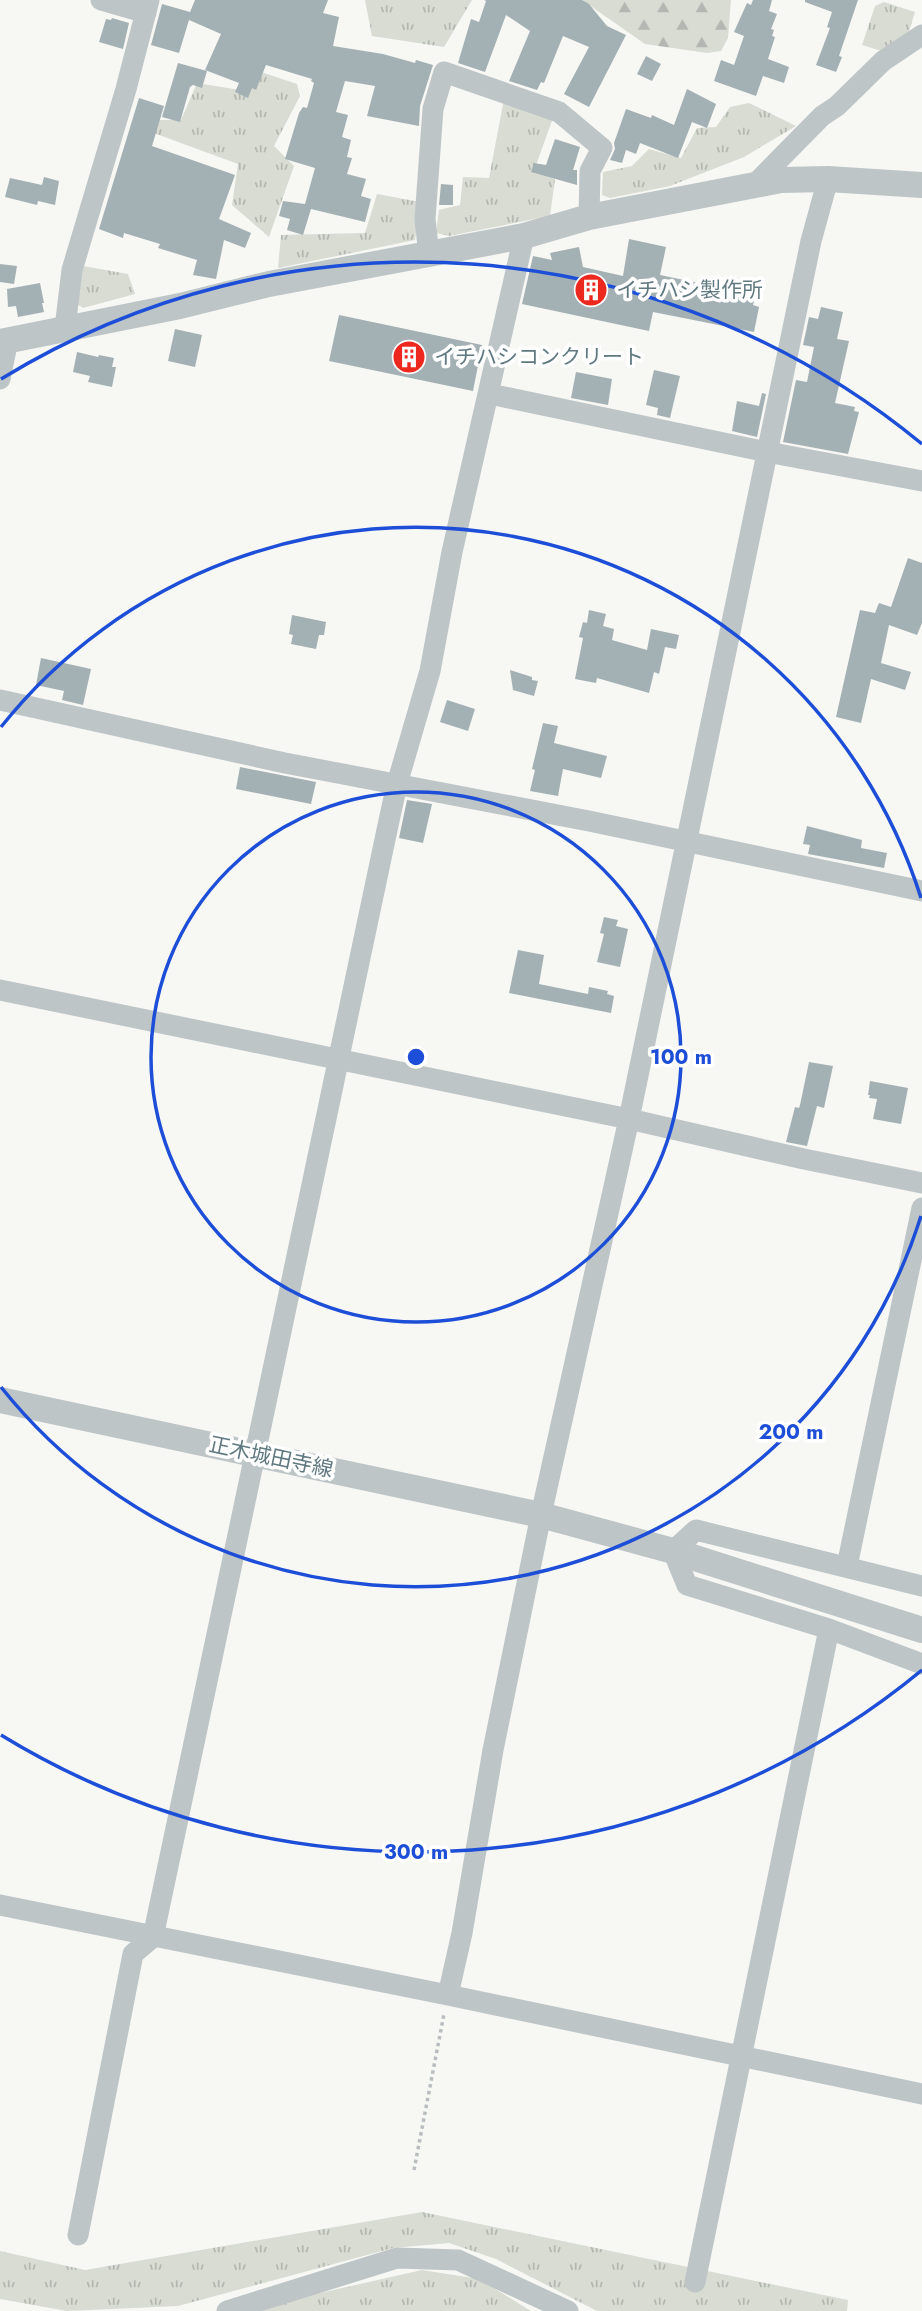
<svg xmlns="http://www.w3.org/2000/svg" width="922" height="2311" viewBox="0 0 922 2311" font-family="Jost,'Noto Sans JP',sans-serif">
  <style>
    .grass { fill: url(#grass-tufts) }
    .forest { fill: url(#forest-firs) }
    .building { fill: #a4b1b4 }
    .lines { fill: none; stroke-linecap: round; stroke-linejoin: round }
    .path { stroke: #b8bdbf; stroke-width: 3.5; stroke-dasharray: 3.5 3.5; stroke-linecap: butt }
    .minor { stroke: #bdc5c7; stroke-width: 21 }
    .tertiary { stroke: #bdc5c7; stroke-width: 26 }
    .ring { fill: none; stroke: #1d4ed8; stroke-width: 3.5 }
    .labels { text-anchor: middle; stroke-width: 7; stroke-linejoin: round; paint-order: stroke }
    .poi-label { font-size: 21px; fill: #607981; stroke: #fff; text-anchor: start }
    .street-label { font-size: 21px; fill: #607981; stroke: #fff }
    .centre { fill: #1d4ed8; stroke: #fff; stroke-width: 3.5 }
    .ring-label { font-size: 21px; text-anchor: middle; font-weight: bold; fill: #1d4ed8; stroke: #fff; stroke-width: 7; stroke-linejoin: round; paint-order: stroke }
  </style>
  <defs>
    <pattern id="grass-tufts" width="24" height="20" patternUnits="userSpaceOnUse" patternTransform="scale(1.75)"><rect width="24" height="20" fill="#d8dcd3"/><path d="M3 7l-1-3M5 7V3M7 7l1-3M15 17l-1-3M17 17v-4M19 17l1-3" fill="none" stroke="#b3b7b1"/></pattern>
    <pattern id="forest-firs" width="22" height="20" patternUnits="userSpaceOnUse" patternTransform="scale(1.75)"><rect width="22" height="20" fill="#d8dcd3"/><path d="M5 1l3.5 6h-7zM16 11l3.5 6h-7z" fill="#b3b7b1"/></pattern>
  </defs>
  <rect width="100%" height="100%" fill="#f7f7f4"/>
  <path class="grass" d="M365,0H472L444,47L372,36Z
    M884,2L915,12L907,38L885,52L862,45L875,6Z
    M261,72L297,84L300,96L274,146L294,166L269,237L232,205L238,164L151,132L154,120H181L197,83L246,91Z
    M504,99L554,115L534,171L555,179L550,216L449,236L436,233L439,210L460,205L463,177L489,178Z
    M749,103L796,126L744,157L670,186L610,198L602,195L603,172L632,166L649,149L681,158L697,128L716,127L730,107Z
    M377,194L420,202L415,240L278,268L281,235L365,233Z
    M83,266L128,274L135,294L83,308L74,302Z
    M422,2212L848,2300L847,2311H597L496,2259L449,2243L393,2248L178,2306L67,2311L0,2299V2251L85,2270Z
    M422,2270L479,2279L531,2311H255L298,2298Z"/>
  <path class="forest" d="M582,0H731L728,38L721,51L707,53L645,44Z"/>
  <path class="building" d="M195,0H328L323,13L339,17L333,46L383,54L415,63L416,60L433,65L420,106L419,126L367,116L375,86L345,81L336,112L348,115L342,137L351,140L347,157L352,158L347,174L366,179L361,196L371,199L365,222L311,209L303,235L287,230L290,219L279,216L283,201L305,204L315,168L285,159L299,113L303,107L307,108L314,83L311,81L312,79L266,65L256,90L252,88L248,98L235,92L239,83L205,70L221,34L189,20L179,53L151,45L162,4L190,12Z
    M484,0H582L589,4L607,26L626,35L589,107L564,94L589,47L563,36L544,83L541,82L537,90L509,81L530,31L506,15L485,72L458,63L471,19L479,22L486,1Z
    M753,0H772L769,11L777,14L771,29L774,30L772,36L775,37L768,59L789,67L784,83L763,76L756,96L714,81L721,60L734,65L744,36L734,32L747,3L751,5Z
    M805,0H858L839,56L842,57L836,72L816,65L830,28L827,27L832,12L805,2Z
    M112,18L129,23L123,49L99,42L106,19L111,20Z
    M646,56L661,64L652,81L637,74Z
    M178,63L207,71L202,88L193,85L190,87L180,122L162,117Z
    M687,89L716,104L707,128L692,122L678,158L640,143L636,154L626,150L622,163L610,160L615,149L614,143L626,109L651,118L652,115L674,125Z
    M139,98L164,106L152,146L235,175L219,219L251,233L245,248L224,240L216,279L193,275L197,260L158,248L160,244L124,233L123,238L99,229Z
    M555,139L580,147L573,170H577V185L531,172L534,163L546,165Z
    M44,177L59,181L55,205L38,201L37,205L5,197L10,178L42,185Z
    M441,184L453,185V205H439Z
    M629,239L666,247L660,275L756,295L753,305L759,307L754,332L653,312L649,331L522,304L533,256L552,260L550,253L579,247L583,267L623,276Z
    M0,264L17,266L14,284L0,282Z
    M40,283L44,303H42L44,312L18,317L16,306L8,307L7,289Z
    M821,307L843,312L837,339L849,341L835,403L855,407L854,411L859,412L848,454L783,442L796,380L807,382L814,347L803,345L809,317L818,319Z
    M339,315L482,345L473,391L329,361Z
    M175,329L202,335L195,367L168,361Z
    M77,352L98,357L99,355L114,358L112,367H116L112,387L88,382L90,376L73,372Z
    M654,370L680,376L670,418L657,415L658,408L646,405Z
    M576,372L612,379L608,405L571,398Z
    M762,393L766,394L757,437L732,431L737,401L759,406Z
    M908,558L922,563V623L917,635L889,625L881,663L911,672L905,690L871,679L861,723L836,717L860,610L875,613L879,603L891,607Z
    M589,610L606,614L603,626L614,629L612,640L647,650L651,629L679,635L676,649L665,647L659,674L654,672L649,693L597,678L596,683L575,679L583,638L579,637L583,622L587,623Z
    M292,615L326,622L324,635H319L316,649L291,644L293,635L289,634Z
    M41,658L91,669L83,705L62,700L64,691L36,685Z
    M510,670L532,677V680L538,681L534,696L513,690Z
    M447,700L475,709L468,731L440,722Z
    M543,723L558,726L554,743L607,756L601,778L563,769L558,796L530,791L535,770L532,769Z
    M240,767L316,782L311,804L236,789Z
    M407,800L432,804L423,843L399,838Z
    M807,826L862,840L861,848L887,853L884,868L808,854L810,845L803,844Z
    M604,917L618,920L616,926L628,929L620,967L597,962L604,934L600,933Z
    M518,950L544,955L539,984L588,994L589,987L608,991L607,994L614,996L611,1013L509,993Z
    M809,1062L833,1066L824,1108L817,1106L807,1146L786,1142L795,1107L799,1108L800,1105Z
    M870,1081L908,1088L901,1124L873,1119L877,1099L869,1098L870,1095H868Z"/>
  <g class="lines">
    <path class="path" d="M414,2170L444,2014"/>
    <path class="minor" d="M101,0L146,13
      M753,186L822,116L837,106L883,61L922,35
      M429,255L425,219L433,109L444,72L559,112L602,148L590,171L589,217
      M65,328L72,270L126,89L149,0
      M0,379L8,340
      M490,394L767,452L922,481
      M0,700L285,763L589,821L922,891
      M0,990L629,1119L804,1159L922,1183
      M847,1566L922,1208
      M922,1586L696,1530L673,1551L687,1585L829,1629L922,1664
      M0,1905L448,1995L922,2094
      M448,1995L462,1933L493,1750L541,1515L629,1119L811,241L828,179
      M78,2235L133,1954L153,1937L387,830L397,784L430,671L452,552L524,236
      M695,2282L829,1629
      M227,2311L397,2258L458,2260L568,2311"/>
    <path class="tertiary" d="M0,342L180,306L269,284L524,236L589,217L781,180L828,179L922,185
      M0,1400L541,1515L673,1551L922,1630"/>
  </g>
  <g class="ring">
    <circle cx="416" cy="1057" r="265"/>
    <path d="M921 1216A530 530 0 0 1 1 1387M1 727A530 530 0 0 1 921 898"/>
    <path d="M922 1670A795 795 0 0 1 1 1735M1 379A795 795 0 0 1 922 444"/>
  </g>
  <defs>
    <symbol id="building-disc" viewBox="-11 -11 22 22"><circle r="9.5" fill="#ed281e" stroke="#fff"/><path d="M-4-6H4V6H1V3H-1V6H-4ZM-2.5-4.3h1.7v1.8h-1.7ZM.8-4.3h1.7v1.8H.8ZM-2.5-1h1.7V.8h-1.7ZM.8-1h1.7V.8H.8Z" fill="#fff"/></symbol>
  </defs>
  <g fill-rule="evenodd">
    <use href="#building-disc" x="572" y="271" width="38" height="38"/>
    <use href="#building-disc" x="390" y="338" width="38" height="38"/>
  </g>
  <g class="labels">
    <g class="poi-label">
      <text x="616" y="297">イチハシ製作所</text>
      <text x="434" y="364">イチハシコンクリート</text>
    </g>
    <g class="street-label">
      <text transform="translate(271 1457) rotate(12)" y="7">正木城田寺線</text>
    </g>
  </g>
  <circle cx="416" cy="1057" r="10" class="centre"/>
  <g class="ring-label">
    <text x="681" y="1064">100 m</text>
    <text x="791" y="1439">200 m</text>
    <text x="416" y="1859">300 m</text>
  </g>
</svg>
